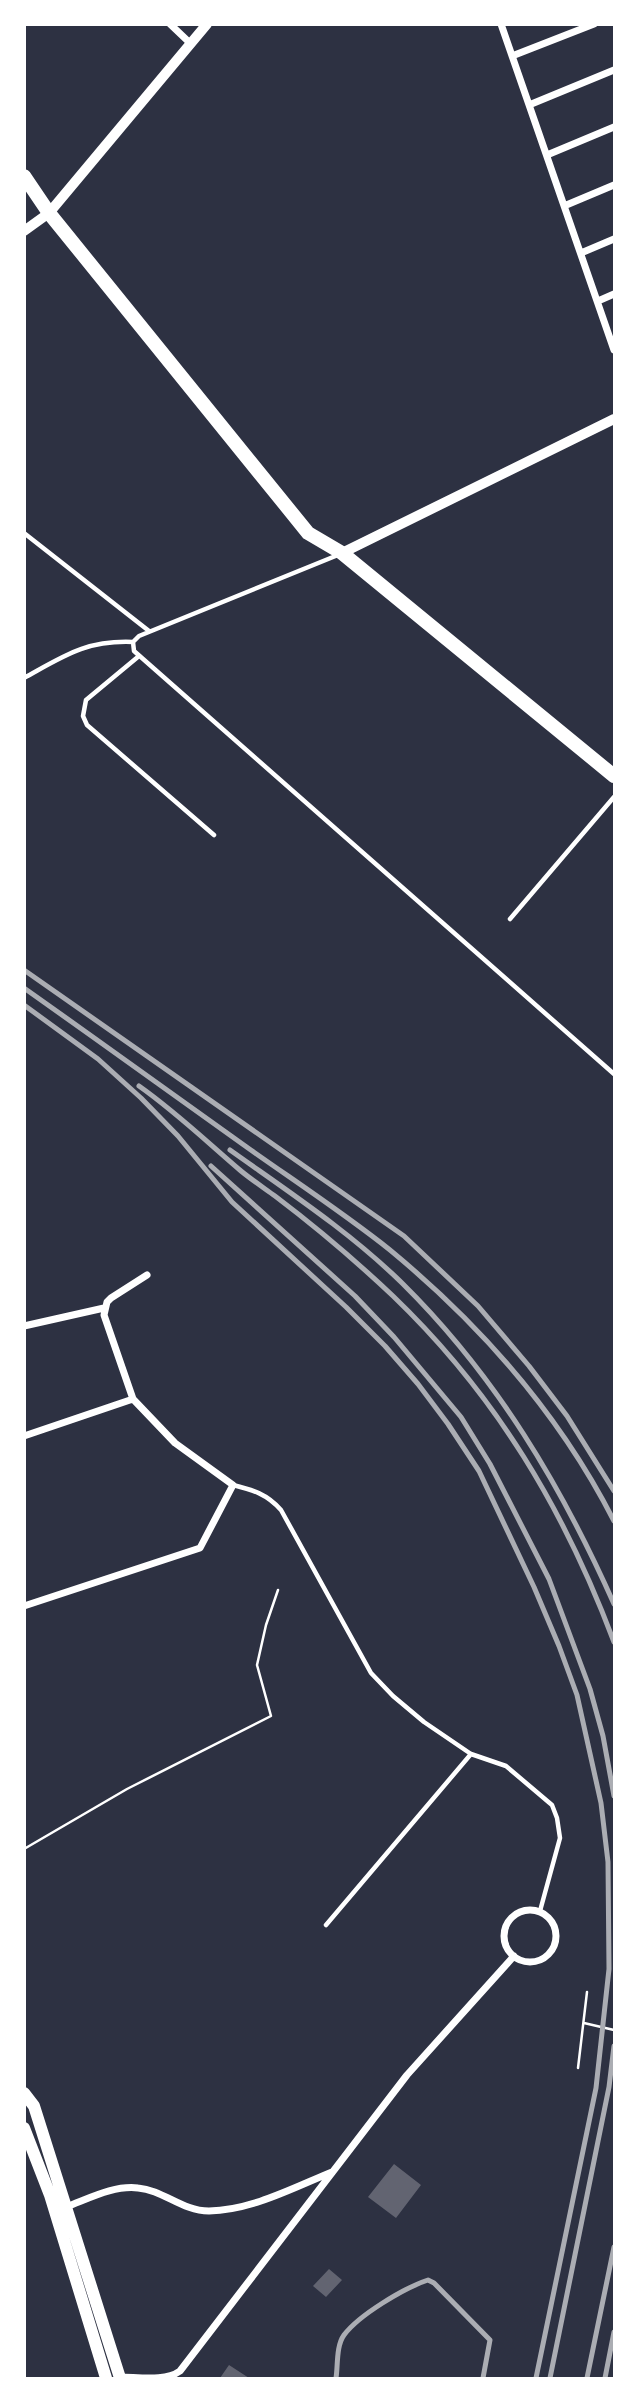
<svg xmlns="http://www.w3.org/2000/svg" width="639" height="2403" viewBox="0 0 639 2403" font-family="Literata,serif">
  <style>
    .building { fill: #626471 }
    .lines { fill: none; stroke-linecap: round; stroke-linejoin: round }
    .path { stroke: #fff; stroke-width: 2.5 }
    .service { stroke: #fff; stroke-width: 4.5 }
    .minor { stroke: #fff; stroke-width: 7 }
    .tertiary { stroke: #fff; stroke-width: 10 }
    .secondary { stroke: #fff; stroke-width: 12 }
    .primary { stroke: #fff; stroke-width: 14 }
    .rail { stroke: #abadb3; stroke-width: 5 }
  </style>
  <rect width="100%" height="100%" fill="#2d3142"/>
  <path class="building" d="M394,2164L421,2185L396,2218L368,2197Z
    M329,2269L342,2280L326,2297L313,2286Z
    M229,2365L249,2378H220Z"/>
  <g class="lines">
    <path class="path" d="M24,1849L127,1789L271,1716L257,1665L266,1625L278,1590
      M584,2023L614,2030
      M578,2068L587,1992"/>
    <path class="service" d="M24,533L149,631
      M133,642L134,651L614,1074
      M139,656L86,700L83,716L87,725L214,835
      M24,678C64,656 86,640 133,642L139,636L338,555
      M510,919L614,797
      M233,1485C253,1490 267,1494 281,1510L371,1673L393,1696L424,1722L471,1754L506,1766L552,1805L557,1818L560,1838L540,1911
      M326,1925L471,1754"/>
    <path class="minor" d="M170,24L191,44
      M501,24L614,350
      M512,56L594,24
      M529,105L614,70
      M547,155L614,127
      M564,206L614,185
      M581,253L614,239
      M598,301L614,294
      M24,1326L104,1308
      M24,1436L133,1399
      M24,1606L200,1548L233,1485L175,1443L133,1399L104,1315L107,1302L111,1298L147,1275
      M504 1936a26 26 0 1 1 52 0a26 26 0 1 1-52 0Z
      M66,2207C88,2199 114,2185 138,2188C163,2190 182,2211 209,2211C252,2210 293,2188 332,2172
      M119,2377C138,2377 165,2382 180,2371L407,2075L514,1956"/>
    <path class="tertiary" d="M24,231L49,213L207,24
      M342,553L614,419"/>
    <path class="secondary" d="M24,2093L34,2106L120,2378
      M24,2128L50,2195L106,2378"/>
    <path class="primary" d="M24,176L49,213L308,533L342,553L614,776"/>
    <path class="rail" d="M24,970L404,1236L478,1306L529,1366L567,1416L614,1491
      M24,988C99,1041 174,1095 248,1148C296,1182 345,1214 390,1250C482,1326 560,1415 614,1521
      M24,1005L98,1059L141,1098L178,1136L232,1202L346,1307L385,1346L418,1384L448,1424L479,1471L534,1587L559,1646L577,1695L601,1803L608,1862L609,1969L596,2088L536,2378
      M139,1086C176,1112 207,1142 241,1171C252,1180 264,1188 275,1196C316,1227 356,1261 393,1296C496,1395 564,1509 614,1642
      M230,1150C289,1192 350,1232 402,1283C496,1376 561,1485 614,1604
      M211,1166L355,1296L394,1337L461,1417L490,1464L549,1579L590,1689L603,1736L614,1796
      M336,2378C338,2366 336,2346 344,2335C359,2315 404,2288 428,2280L434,2283L490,2340L483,2378
      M550,2378L609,2087L614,2046
      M587,2378L614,2247
      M605,2378L614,2332"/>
  </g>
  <rect width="639" height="2403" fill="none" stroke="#ffffff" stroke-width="52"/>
</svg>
